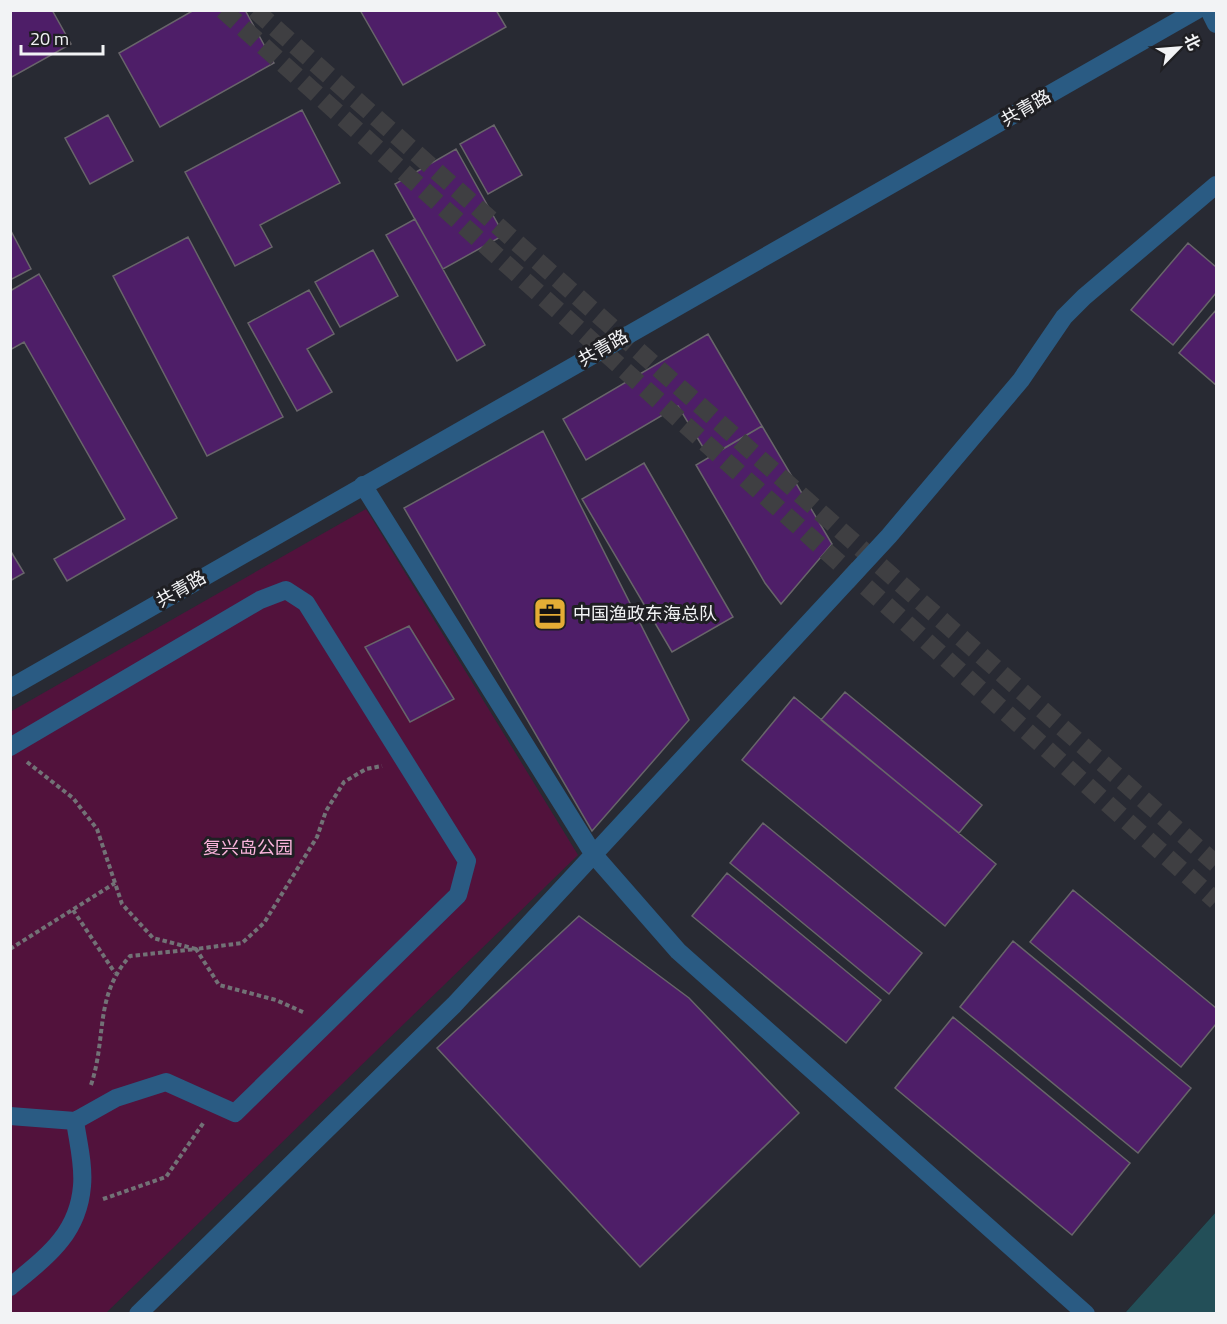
<svg xmlns="http://www.w3.org/2000/svg" width="1227" height="1324" viewBox="0 0 1227 1324" font-family="'Titillium Web','Noto Sans SC',sans-serif">
  <style>
    .built { fill: #282a33 }
    .green { fill: #52123c }
    .water { fill: #234f58 }
    .building { fill: #4e1e68; stroke: #68656a; stroke-width: 1.5 }
    .lines { fill: none; stroke-linecap: round; stroke-linejoin: round }
    .major-tunnel { stroke: #3f3f42; stroke-width: 18; stroke-dasharray: 18 9; stroke-linecap: butt }
    .path { stroke: #727276; stroke-width: 4; stroke-dasharray: 4.5 3; stroke-linecap: butt }
    .minor { stroke: #2a5b83; stroke-width: 18 }
    .labels { text-anchor: middle; stroke-width: 6; stroke-linejoin: round; paint-order: stroke }
    .street-label { font-size: 18px; fill: #f2f3f5; stroke: #1f1f23 }
    .poi-label { font-size: 18px; fill: #f2f3f5; stroke: #1f1f23; text-anchor: start }
    .park-label { font-size: 18px; fill: #fab4dc; stroke: #1f1f23 }
  </style>
  <rect width="100%" height="100%" fill="#1f1f23"/>
  <path class="built" d="M10,11H1216V1212L1125,1313H11Z"/>
  <path class="green" d="M366,509L578,855L106,1313H11L10,712Z"/>
  <path class="water" d="M1216,1212V1313H1125Z"/>
  <path class="building" d="M10,10H52L71,44L10,78Z
    M194,10H245L274,63L160,127L119,53Z
    M360,10H496L506,27L403,85Z
    M302,110L340,183L260,225L272,247L235,266L185,172Z
    M108,115L133,161L90,184L65,138Z
    M494,125L522,175L488,194L460,144Z
    M456,149L504,235L443,269L395,184Z
    M415,219L485,345L457,361L386,235Z
    M10,229L31,269L10,280Z
    M188,237L283,417L207,456L113,276Z
    M1188,243L1216,267V293L1173,345L1131,310Z
    M373,250L398,296L340,327L315,282Z
    M39,274L177,518L67,581L54,559L125,519L24,342L10,350V291Z
    M309,290L334,334L307,349L332,392L297,411L248,323Z
    M1216,310V385L1179,353Z
    M708,334L762,426L709,457L678,406L586,460L563,419Z
    M762,426L832,544L781,604L765,583L696,465Z
    M543,431L689,720L592,831L404,508Z
    M644,463L733,617L672,652L582,499Z
    M10,550L24,573L10,581Z
    M409,626L454,699L410,722L365,647Z
    M845,692L982,805L959,833L821,720Z
    M794,697L996,864L945,926L742,760Z
    M763,823L922,953L889,994L730,863Z
    M727,873L881,1000L846,1043L692,916Z
    M1073,890L1216,1008V1024L1181,1067L1030,942Z
    M579,916L689,998L799,1113L640,1267L437,1048Z
    M1013,941L1191,1088L1138,1153L960,1007Z
    M953,1017L1130,1163L1072,1235L895,1088Z"/>
  <g class="lines">
    <path class="major-tunnel" d="M223,10L1216,901
      M255,10L1216,864"/>
    <path class="path" d="M27,762L73,798L97,829L122,904L153,938L196,949L242,943L264,923L317,837L326,811L344,782L366,769L382,766
      M73,910L115,973
      M10,949L115,883
      M91,1085C107,1037 94,996 130,956L196,949L219,985L276,1000L305,1013
      M103,1199L166,1177L204,1122"/>
    <path class="minor" d="M1209,10L1216,24
      M363,485L594,855L678,951L1086,1314
      M10,688L1197,10
      M10,747L260,600L286,590L306,603L467,861L458,895L235,1113L166,1082L116,1098L75,1121L10,1116
      M10,1287C46,1257 78,1235 82,1186C84,1165 78,1142 75,1121
      M138,1314L454,1005L889,536L1021,380L1064,317L1084,297L1216,185"/>
  </g>
  <defs>
    <symbol id="office-square" viewBox="-11 -11 22 22"><rect x="-9" y="-9" width="18" height="18" rx="4" fill="#e4ad35" stroke="#1f1f23"/><path d="M-6-3h4V-5.5h4V-3h4V5H-6ZM-1-4.5V-3h2v-1.5ZM-6 0V1H6V0Z" fill="#111"/></symbol>
  </defs>
  <g fill-rule="evenodd">
    <use href="#office-square" x="531" y="595" width="38" height="38"/>
  </g>
  <g class="labels">
    <g class="street-label">
      <text transform="translate(1026 108) rotate(-30)" y="6">共青路</text>
      <text transform="translate(603 348) rotate(-30)" y="6">共青路</text>
      <text transform="translate(181 589) rotate(-30)" y="6">共青路</text>
    </g>
    <g class="poi-label">
      <text x="573" y="620">中国渔政东海总队</text>
    </g>
    <g class="park-label">
      <text x="248" y="854">复兴岛公园</text>
    </g>
  </g>
  <rect width="1227" height="1324" fill="none" stroke="#f2f3f5" stroke-width="24"/>
  <g transform="translate(1179 48) rotate(65)" stroke="#1f1f23" stroke-width="4.5" paint-order="stroke">
  <path d="M0-4.5L10 22L0 15L-10 22Z" fill="#f2f3f5"/>
  <text y="-9" font-size="16" font-weight="bold" text-anchor="middle" fill="#f2f3f5">北</text>
  </g>
  <path d="M21 45v9h82v-9" fill="none" stroke="#f2f3f5" stroke-width="3"/>
  <text x="30" y="45" font-size="18" fill="#f2f3f5" stroke="#1f1f23" stroke-width="4.5" paint-order="stroke">20 m</text>
</svg>
